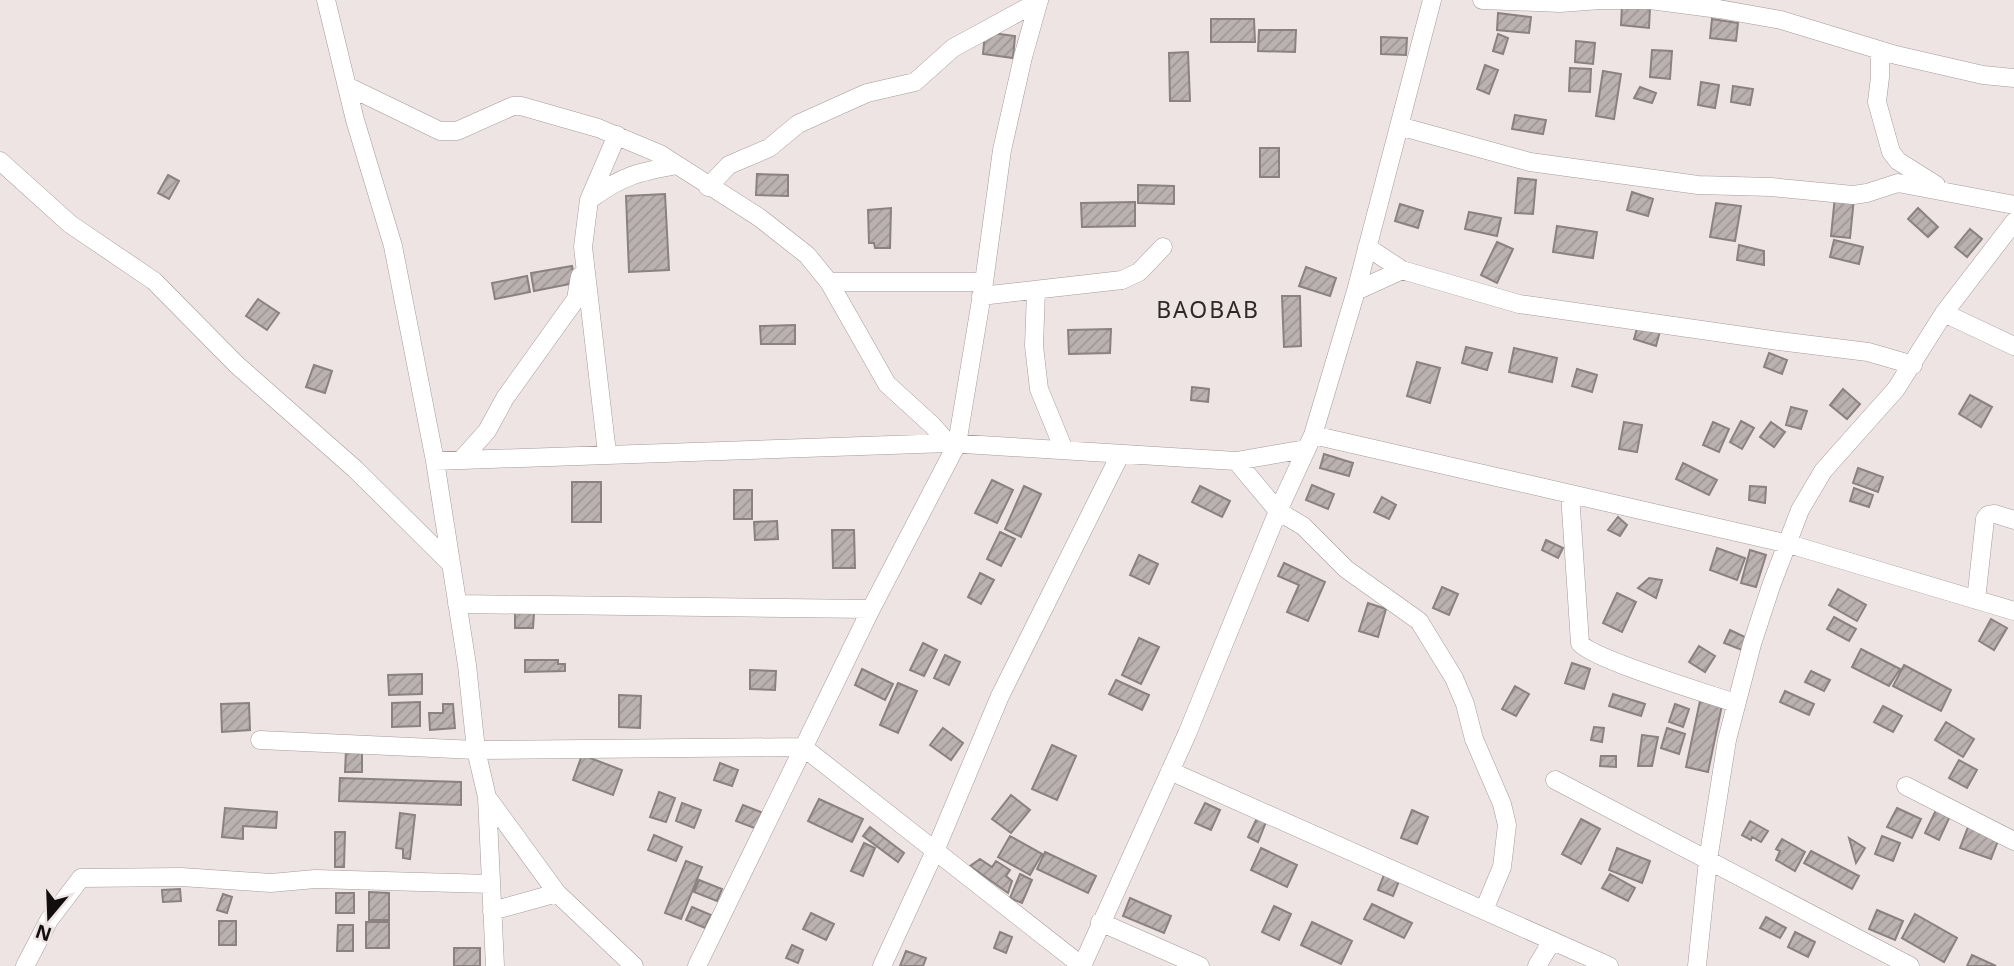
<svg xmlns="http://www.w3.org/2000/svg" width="2014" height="966" viewBox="0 0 2014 966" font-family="'Noto Sans',sans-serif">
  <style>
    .building { fill: url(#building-hatch); stroke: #8a8180; stroke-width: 2 }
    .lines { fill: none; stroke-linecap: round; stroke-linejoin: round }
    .street-casing { stroke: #a49b9b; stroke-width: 19 }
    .street { stroke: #fff; stroke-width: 18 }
    .labels { text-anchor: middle; stroke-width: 6; stroke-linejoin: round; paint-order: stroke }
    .neighbourhood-label { font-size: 23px; letter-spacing: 2px; fill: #302929; stroke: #eee4e4 }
  </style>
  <defs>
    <pattern id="building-hatch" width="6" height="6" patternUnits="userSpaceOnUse" patternTransform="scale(1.75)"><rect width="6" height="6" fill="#bab1b0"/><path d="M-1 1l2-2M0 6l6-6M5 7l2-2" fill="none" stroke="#9f9796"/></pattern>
  </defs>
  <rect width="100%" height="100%" fill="#eee4e4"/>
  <path class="building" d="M1622,6L1650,8L1649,28L1621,25Z
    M1498,13L1531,17L1529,33L1497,30Z
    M1211,19H1254L1255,42H1211Z
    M1712,19L1738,23L1736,41L1710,38Z
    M1259,30H1296L1295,52L1258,51Z
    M985,32L1015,36L1013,58L983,54Z
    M1498,34L1508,38L1503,54L1493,51Z
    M1381,37L1407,38L1406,55L1381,54Z
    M1576,41L1595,43L1593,64L1575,62Z
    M1652,50L1672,51L1670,79L1650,77Z
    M1188,52L1190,101H1170L1169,53Z
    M1485,65L1498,70L1489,94L1477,89Z
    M1570,68L1591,69L1590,92L1569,91Z
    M1603,71L1621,74L1614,119L1596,116Z
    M1701,82L1719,85L1715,108L1698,105Z
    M1733,86L1753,89L1750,105L1731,102Z
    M1640,87L1656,93L1652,103L1634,98Z
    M1515,115L1546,120L1543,134L1512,129Z
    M1260,148H1279V177H1260Z
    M757,174L788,175V196L756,195Z
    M168,175L179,181L169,199L158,193Z
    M1518,178L1536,180L1533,214L1515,213Z
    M1138,185L1174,186V204L1138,203Z
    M1632,192L1653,199L1648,216L1627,210Z
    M665,194L669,270L629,272L626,196Z
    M1835,196L1854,198L1850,238L1831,236Z
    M1135,202V226L1082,227L1081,203Z
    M1716,203L1741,206L1735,241L1710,237Z
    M1400,204L1423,211L1418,228L1395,221Z
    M891,208L890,248H875L874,243H869L868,210Z
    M1918,208L1938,227L1928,237L1908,219Z
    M1469,212L1501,218L1497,236L1465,229Z
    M1557,226L1597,232L1593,258L1553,252Z
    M1970,229L1982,239L1967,257L1955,247Z
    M1834,240L1863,247L1859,264L1830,257Z
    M1497,242L1513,249L1497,283L1481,275Z
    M1739,245L1764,251V265L1737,260Z
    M572,266L575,283L534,291L531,273Z
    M1306,267L1336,278L1330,296L1299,286Z
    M527,276L530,292L495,299L492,283Z
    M1282,296H1300L1301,346L1284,347Z
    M258,299L279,313L267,330L246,316Z
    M795,325V344H761L760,326Z
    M1638,325L1660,331L1656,346L1634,339Z
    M1111,329L1110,353L1069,354L1068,330Z
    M1466,347L1492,353L1487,370L1462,363Z
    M1514,348L1557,358L1552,382L1509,372Z
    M1769,353L1787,360L1782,374L1764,367Z
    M1417,362L1440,368L1430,403L1407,396Z
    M314,365L332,371L325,393L306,387Z
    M1577,369L1597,375L1592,392L1572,386Z
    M1192,387L1209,389L1208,402L1191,400Z
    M1843,389L1860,404L1847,419L1830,405Z
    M1970,395L1992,407L1981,427L1959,414Z
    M1791,407L1807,411L1801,429L1786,425Z
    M1741,421L1754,428L1742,449L1730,442Z
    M1624,422L1642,425L1637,452L1619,449Z
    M1713,422L1729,429L1719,452L1703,445Z
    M1771,422L1785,432L1774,447L1760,437Z
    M1324,454L1353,463L1349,476L1320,468Z
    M1683,463L1717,480L1709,495L1676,479Z
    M1858,468L1883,477L1878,492L1853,483Z
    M992,480L1013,490L997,523L975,513Z
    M572,482H601V522H572Z
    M1312,485L1334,494L1328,509L1306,500Z
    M1024,486L1041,494L1021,537L1005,529Z
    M1200,486L1230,501L1222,517L1192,502Z
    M1750,486L1766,487L1765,503L1749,500Z
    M1854,488L1873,495L1869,507L1850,501Z
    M734,490H752V519H734Z
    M1382,497L1396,505L1389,519L1374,512Z
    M1618,517L1627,525L1620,536L1608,530Z
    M777,521L778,539L755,540L754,522Z
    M832,530H854L855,568H833Z
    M1000,532L1015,539L1001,566L987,559Z
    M1546,540L1563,548L1558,558L1542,550Z
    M1717,548L1745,558L1737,580L1710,570Z
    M1750,550L1766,555L1756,587L1741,583Z
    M1139,555L1158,564L1149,584L1130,575Z
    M1284,563L1325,582L1308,621L1287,612L1299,585L1278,576Z
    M980,573L994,580L981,604L968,597Z
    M1649,578L1662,580L1656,598L1638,588Z
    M1442,587L1458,594L1449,615L1433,608Z
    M1838,589L1866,605L1857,621L1829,605Z
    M1617,593L1636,602L1622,632L1603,623Z
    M1368,603L1386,609L1378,637L1359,631Z
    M515,613H534L533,628H515Z
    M1834,617L1856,629L1849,641L1827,629Z
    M1991,619L2007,628L1994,650L1979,641Z
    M1730,630L1747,638L1742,650L1724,643Z
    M1139,638L1159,647L1141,684L1122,675Z
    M923,643L937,650L924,676L910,670Z
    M1699,646L1715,656L1705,672L1689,662Z
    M1861,649L1900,669L1889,686L1852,667Z
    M945,655L960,662L949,685L934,678Z
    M525,660H558V664H565V671L525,672Z
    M1572,663L1590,669L1584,689L1565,683Z
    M1904,665L1951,690L1941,711L1893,686Z
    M862,669L893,684L885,700L855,685Z
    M750,670L776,671L775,690L750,689Z
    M1811,671L1830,680L1824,691L1805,682Z
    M422,674V694L389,695L388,675Z
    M1116,680L1149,695L1142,710L1109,694Z
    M898,683L917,691L898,733L880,725Z
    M1515,686L1529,694L1516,716L1502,709Z
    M1785,691L1814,704L1809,715L1780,702Z
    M1613,694L1645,704L1641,716L1609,706Z
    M619,695L641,696L640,728L619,727Z
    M1700,701L1722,705L1708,772L1686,767Z
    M420,702V726L392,727V703Z
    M249,703L250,730L222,732L221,704Z
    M443,704H453L455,728L430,730L429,713H443Z
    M1675,704L1689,709L1683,727L1669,722Z
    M1883,706L1902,716L1893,732L1874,722Z
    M1946,722L1974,739L1963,757L1935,740Z
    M1594,727L1604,728L1602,742L1591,740Z
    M943,728L963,743L951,760L930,745Z
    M1667,728L1685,734L1679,754L1661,748Z
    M1642,735L1658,737L1652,766H1638Z
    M1052,745L1076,756L1057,800L1032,789Z
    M346,750L362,751V772H345Z
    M582,755L622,770L613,795L573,780Z
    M1601,756H1616V767L1600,766Z
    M1959,760L1977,770L1967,788L1949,778Z
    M720,763L738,770L732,786L714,780Z
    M340,778L461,782V805L339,801Z
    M659,792L675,798L666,822L650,817Z
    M1011,795L1030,810L1011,833L992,819Z
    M819,799L863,819L852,842L808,821Z
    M682,803L701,810L694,828L676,821Z
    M1205,803L1220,810L1211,830L1195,823Z
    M743,805L763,813L757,829L736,821Z
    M225,808L277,812L276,828L243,826V839L222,837Z
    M1897,808L1921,819L1912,838L1887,827Z
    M1412,810L1428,817L1417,844L1401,838Z
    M1936,810L1950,816L1939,840L1925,833Z
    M400,813L415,815L410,859L403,858V849L396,848Z
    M1257,818L1266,822L1258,842L1248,837Z
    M1581,819L1600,829L1581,864L1562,854Z
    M1750,821L1768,831L1761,842L1752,837L1751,840L1742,835Z
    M870,827L904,853L898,862L863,836Z
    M1968,827L1999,838L1991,859L1960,848Z
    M335,832H345L344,867H335Z
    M654,835L682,847L676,861L648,850Z
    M1010,836L1042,854L1030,875L998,857Z
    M1882,836L1900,843L1893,861L1875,854Z
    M1849,838L1865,848L1856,863Z
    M1782,839L1805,852L1795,871L1776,860L1780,851L1776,849Z
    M864,843L875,848L863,876L851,871Z
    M1261,848L1297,865L1287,887L1251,870Z
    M1617,848L1650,861L1642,883L1609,870Z
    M1811,851L1859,876L1852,889L1804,863Z
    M1045,852L1096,876L1088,893L1037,869Z
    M980,859L992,867L996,861L1010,870L1006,876L1012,881L1008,893L970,866Z
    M686,861L702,867L681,919L665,913Z
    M1386,870L1401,876L1393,896L1378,890Z
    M1020,874L1032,880L1022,903L1010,898Z
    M1610,874L1635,888L1628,901L1602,888Z
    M699,880L722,889L717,901L694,892Z
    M180,889L181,901L163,902L162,890Z
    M369,892L389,893V920H369Z
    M336,893H354V913H336Z
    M223,894L232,897L227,913L217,910Z
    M1130,898L1171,916L1164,933L1123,916Z
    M1372,904L1412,923L1404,938L1364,919Z
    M1274,906L1291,914L1279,940L1262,932Z
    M692,907L711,915L705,928L686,920Z
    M1877,910L1903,921L1895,940L1869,929Z
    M811,913L834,924L826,940L803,929Z
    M1915,914L1957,938L1944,962L1902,938Z
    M1766,917L1786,928L1780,938L1760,928Z
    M219,921H236V945H219Z
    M366,922H389V948H366Z
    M1312,922L1352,941L1341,964L1301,945Z
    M338,925H353V951H337Z
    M1000,932L1012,937L1006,953L994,948Z
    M1795,932L1815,942L1808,957L1788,947Z
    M792,945L803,950L798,963L786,958Z
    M454,948H480V966H454Z
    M906,951L926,958L923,966H900Z
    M1972,955L1996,966H1967Z"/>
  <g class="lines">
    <defs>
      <path id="street" d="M326,0L355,120L393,246L435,461L467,665L476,750L487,797L495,966
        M1482,0L1560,3L1601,0H1650L1719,9L1781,20L1896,55L1983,75L2014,78
        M1880,50V77L1877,102L1891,152L1898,161L1936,185
        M347,86L440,131H457L513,106H521L598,128L660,154L760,218L807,255L829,282L887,384L932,425L948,443
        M1399,126L1530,162L1698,185L1771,187L1853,195L1867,193L1898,183L2014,205
        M0,161L70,224L154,281L237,365L355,469L450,563
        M708,187L729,165L769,148L798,124L867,93L915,82L953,48L1039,1
        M592,198C623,175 640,172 677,165
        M1367,247L1402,270L1519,304L1779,341L1868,352L1913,365
        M829,282H984
        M1036,290L1034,346L1039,389L1064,450
        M1356,291L1402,270
        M981,296L1122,280L1139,272L1163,247
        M1944,313L2014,222
        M1313,435L1789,544L2014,611
        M607,453L583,247L589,200L617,135
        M462,459L487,431L505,398L576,299L580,276
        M435,461L948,443L1236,461L1306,449
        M1236,461L1278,511L1303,526L1346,569L1419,621L1454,678L1465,704L1474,739L1502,804L1507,825L1502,867L1484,910
        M1570,494L1580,643C1592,659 1709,694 1735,703
        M1976,600L1985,519L1988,515L1995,514L2014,520
        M457,604L871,609
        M260,740L476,750L803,747L1082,966
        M1170,771L1609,966
        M1555,780L1910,966
        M1906,786L2014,841
        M487,797L557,893L634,966
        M492,911L557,893
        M1100,922L1200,966
        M25,966L49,920L81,878L181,877L271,883L315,879L491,884
        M697,966L871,609L957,444L984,282L1002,150L1023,57L1039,0
        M882,966L935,851L1000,696L1120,455
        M1082,966L1187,734L1278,511L1313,435L1356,291L1432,0
        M1537,966L1552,941
        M1697,966L1708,860L1727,740L1752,644L1771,586L1800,510L1823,471L1896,389L1944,313L2014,346"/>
    </defs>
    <use href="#street" class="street-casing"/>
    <use href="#street" class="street"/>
  </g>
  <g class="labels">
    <g class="neighbourhood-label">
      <text x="1208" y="318">BAOBAB</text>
    </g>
  </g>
  <g transform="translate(49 917) rotate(199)" stroke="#eee4e4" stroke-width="5" paint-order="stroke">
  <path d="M0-5L12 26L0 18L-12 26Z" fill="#120e0e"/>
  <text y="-10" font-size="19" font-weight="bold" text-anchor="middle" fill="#120e0e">N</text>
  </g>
</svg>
